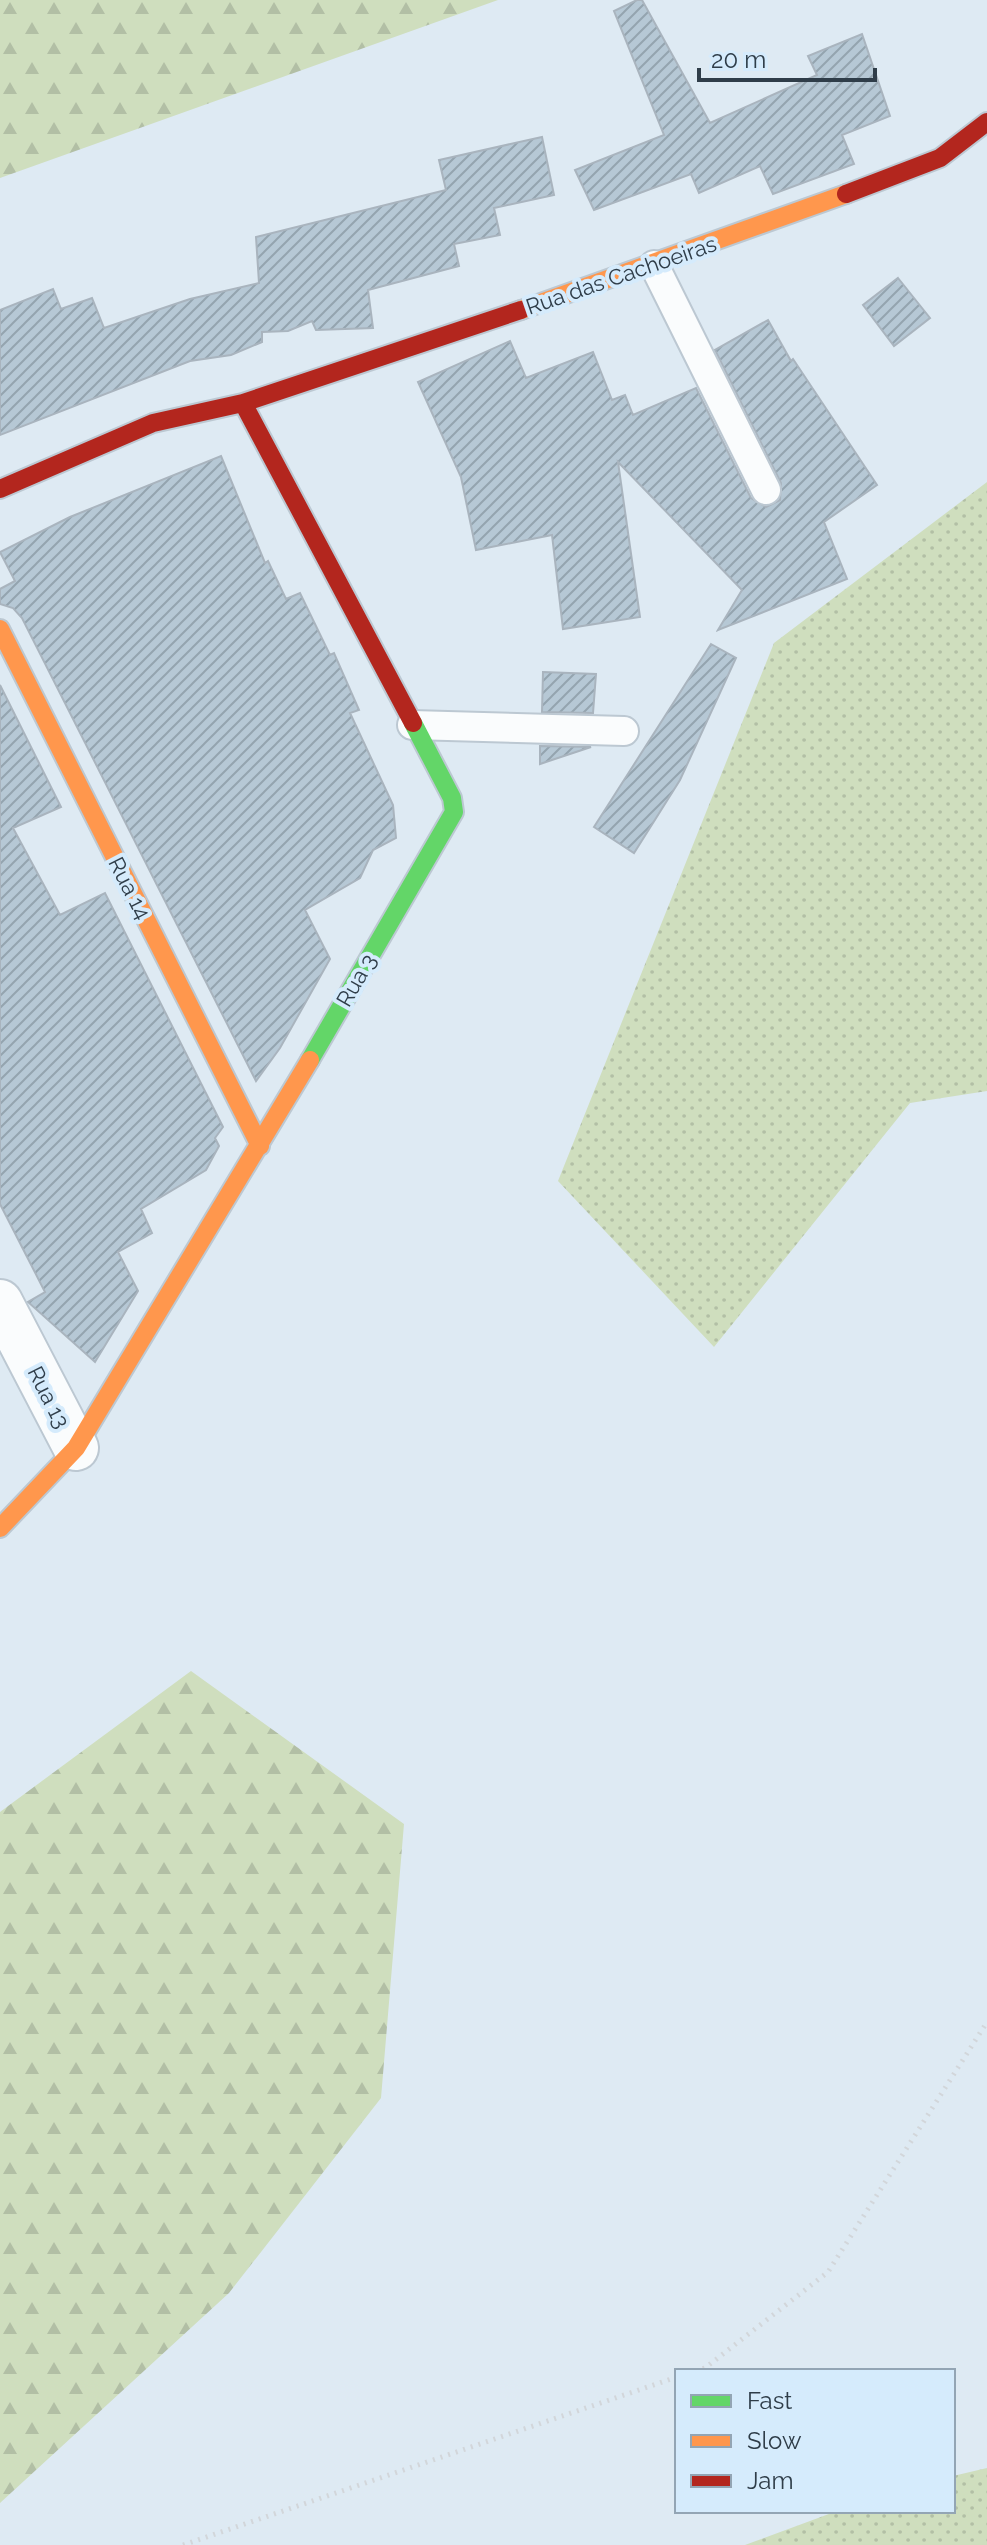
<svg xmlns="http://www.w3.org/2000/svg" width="987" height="2545" viewBox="0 0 987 2545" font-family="Raleway,sans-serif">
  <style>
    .grass { fill: url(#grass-dots) }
    .forest { fill: url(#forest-firs) }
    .building { fill: url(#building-hatch); stroke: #a9b4be; stroke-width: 2 }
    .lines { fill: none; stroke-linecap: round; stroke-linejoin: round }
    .lane-casing { stroke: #bcc8d2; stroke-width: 32 }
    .street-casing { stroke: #bcc8d2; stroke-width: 48 }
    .fast-casing { stroke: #bcc8d2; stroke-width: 22 }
    .slow-casing { stroke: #bcc8d2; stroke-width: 22 }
    .jam-casing { stroke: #bcc8d2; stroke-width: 22 }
    .path { stroke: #d2d6da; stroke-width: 5; stroke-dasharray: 2 6; stroke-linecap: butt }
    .lane { stroke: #fafcfd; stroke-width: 28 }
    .street { stroke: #fafcfd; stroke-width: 44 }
    .fast { stroke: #63d668; stroke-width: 18 }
    .slow { stroke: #ff974d; stroke-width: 18 }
    .jam { stroke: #b3261e; stroke-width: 18 }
    .labels { text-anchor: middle; stroke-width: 8; stroke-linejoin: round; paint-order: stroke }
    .street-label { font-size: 22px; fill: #2f3d49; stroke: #d5ebfc }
  </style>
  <defs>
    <pattern id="grass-dots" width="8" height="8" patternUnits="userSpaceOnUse" patternTransform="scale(2)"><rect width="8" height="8" fill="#cfdebe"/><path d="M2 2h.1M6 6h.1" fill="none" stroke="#b2bfa5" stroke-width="1.8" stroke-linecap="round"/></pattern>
    <pattern id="forest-firs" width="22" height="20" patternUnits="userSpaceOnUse" patternTransform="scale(2)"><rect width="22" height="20" fill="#cfdebe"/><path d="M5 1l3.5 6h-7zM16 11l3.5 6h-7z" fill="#b2bfa5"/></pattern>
    <pattern id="building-hatch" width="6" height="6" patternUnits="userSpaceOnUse" patternTransform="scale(2)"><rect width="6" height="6" fill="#b6c8d5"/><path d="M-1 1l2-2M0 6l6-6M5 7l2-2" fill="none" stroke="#94a4af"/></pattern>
  </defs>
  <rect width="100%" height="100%" fill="#deeaf3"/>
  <path class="grass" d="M987,482V1091L910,1103L714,1347L558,1181L774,643Z
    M987,2468V2545H745L837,2511H953V2476Z"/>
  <path class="forest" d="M0,0H498L0,178Z
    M191,1671L404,1824L381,2098L229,2293L0,2503V1812Z"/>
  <path class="building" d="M637,0H642L710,123L817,75L808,56L862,34L890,116L842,135L854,164L773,194L760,166L699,193L691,174L594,210L575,170L664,135L614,11Z
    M542,137L554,195L494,208L500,235L454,244L459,266L368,290L373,328L316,330L312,321L288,331L262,332V342L231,355L190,361L0,435V310L53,289L61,309L92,298L104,328L190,299L259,283L256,237L446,190L439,160Z
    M898,278L930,318L894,346L863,305Z
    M768,320L791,361L793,359L877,485L824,522L847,579L718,630L742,590L618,462L640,617L563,629L552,535L476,550L461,477L418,382L510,341L526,378L593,352L612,400L625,395L633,415L696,388L751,498L766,507L780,500L781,483L715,350Z
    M221,456L265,563L268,561L286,599L300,593L330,655L334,653L359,710L350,713L393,805L396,838L373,850L360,878L305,910L330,959L280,1048L256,1081L22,618L13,608L0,604V589L15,581L0,552L70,517Z
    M711,644L736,658L680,780L634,853L594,827Z
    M543,672L596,674L593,713L542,712Z
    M0,685L61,807L13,828L60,915L105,893L223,1127L215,1138L219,1146L206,1170L141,1209L152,1233L118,1252L138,1291L95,1362L28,1302L45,1292L0,1204Z
    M540,746L591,747L540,764Z"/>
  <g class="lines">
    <defs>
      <path id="lane" d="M654,265L766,490
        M412,725L624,731"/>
      <path id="street" d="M0,1302L76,1448"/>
      <path id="fast" d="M310,1060L454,812L452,798L413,723"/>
      <path id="slow" d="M521,310L846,194
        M0,629L260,1146
        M0,1528L76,1448L310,1060"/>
      <path id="jam" d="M846,194L940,158L987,122
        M243,403L413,723
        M0,489L153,423L243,403L521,310"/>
    </defs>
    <use href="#lane" class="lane-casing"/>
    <use href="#street" class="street-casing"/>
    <use href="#fast" class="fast-casing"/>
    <use href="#slow" class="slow-casing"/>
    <use href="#jam" class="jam-casing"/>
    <path class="path" d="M695,2371L705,2368L828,2272L987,2022
      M183,2545L677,2377"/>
    <use href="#lane" class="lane"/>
    <use href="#street" class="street"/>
    <use href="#fast" class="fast"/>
    <use href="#slow" class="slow"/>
    <use href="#jam" class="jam"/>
  </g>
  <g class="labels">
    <g class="street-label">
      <text transform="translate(621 275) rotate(-19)" y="8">Rua das Cachoeiras</text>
      <text transform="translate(130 888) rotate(63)" y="8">Rua 14</text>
      <text transform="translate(356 980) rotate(-60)" y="8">Rua 3</text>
      <text transform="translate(49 1397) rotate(63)" y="8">Rua 13</text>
    </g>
  </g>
  <rect x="675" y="2369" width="280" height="144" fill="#d5ebfc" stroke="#93a5b4" stroke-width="2"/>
  <rect x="691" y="2395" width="40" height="12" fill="#63d668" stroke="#93a5b4" stroke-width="2"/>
  <text x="747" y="2409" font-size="24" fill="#2f3d49">Fast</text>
  <rect x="691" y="2435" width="40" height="12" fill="#ff974d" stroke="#93a5b4" stroke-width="2"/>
  <text x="747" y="2449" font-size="24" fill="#2f3d49">Slow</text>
  <rect x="691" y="2475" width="40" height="12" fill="#b3261e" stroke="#93a5b4" stroke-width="2"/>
  <text x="747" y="2489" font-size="24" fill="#2f3d49">Jam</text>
  <path d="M699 68v12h176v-12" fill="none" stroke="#2f3d49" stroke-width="4"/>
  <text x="711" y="68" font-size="24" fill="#2f3d49" stroke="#d5ebfc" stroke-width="6" paint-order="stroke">20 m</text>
</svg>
